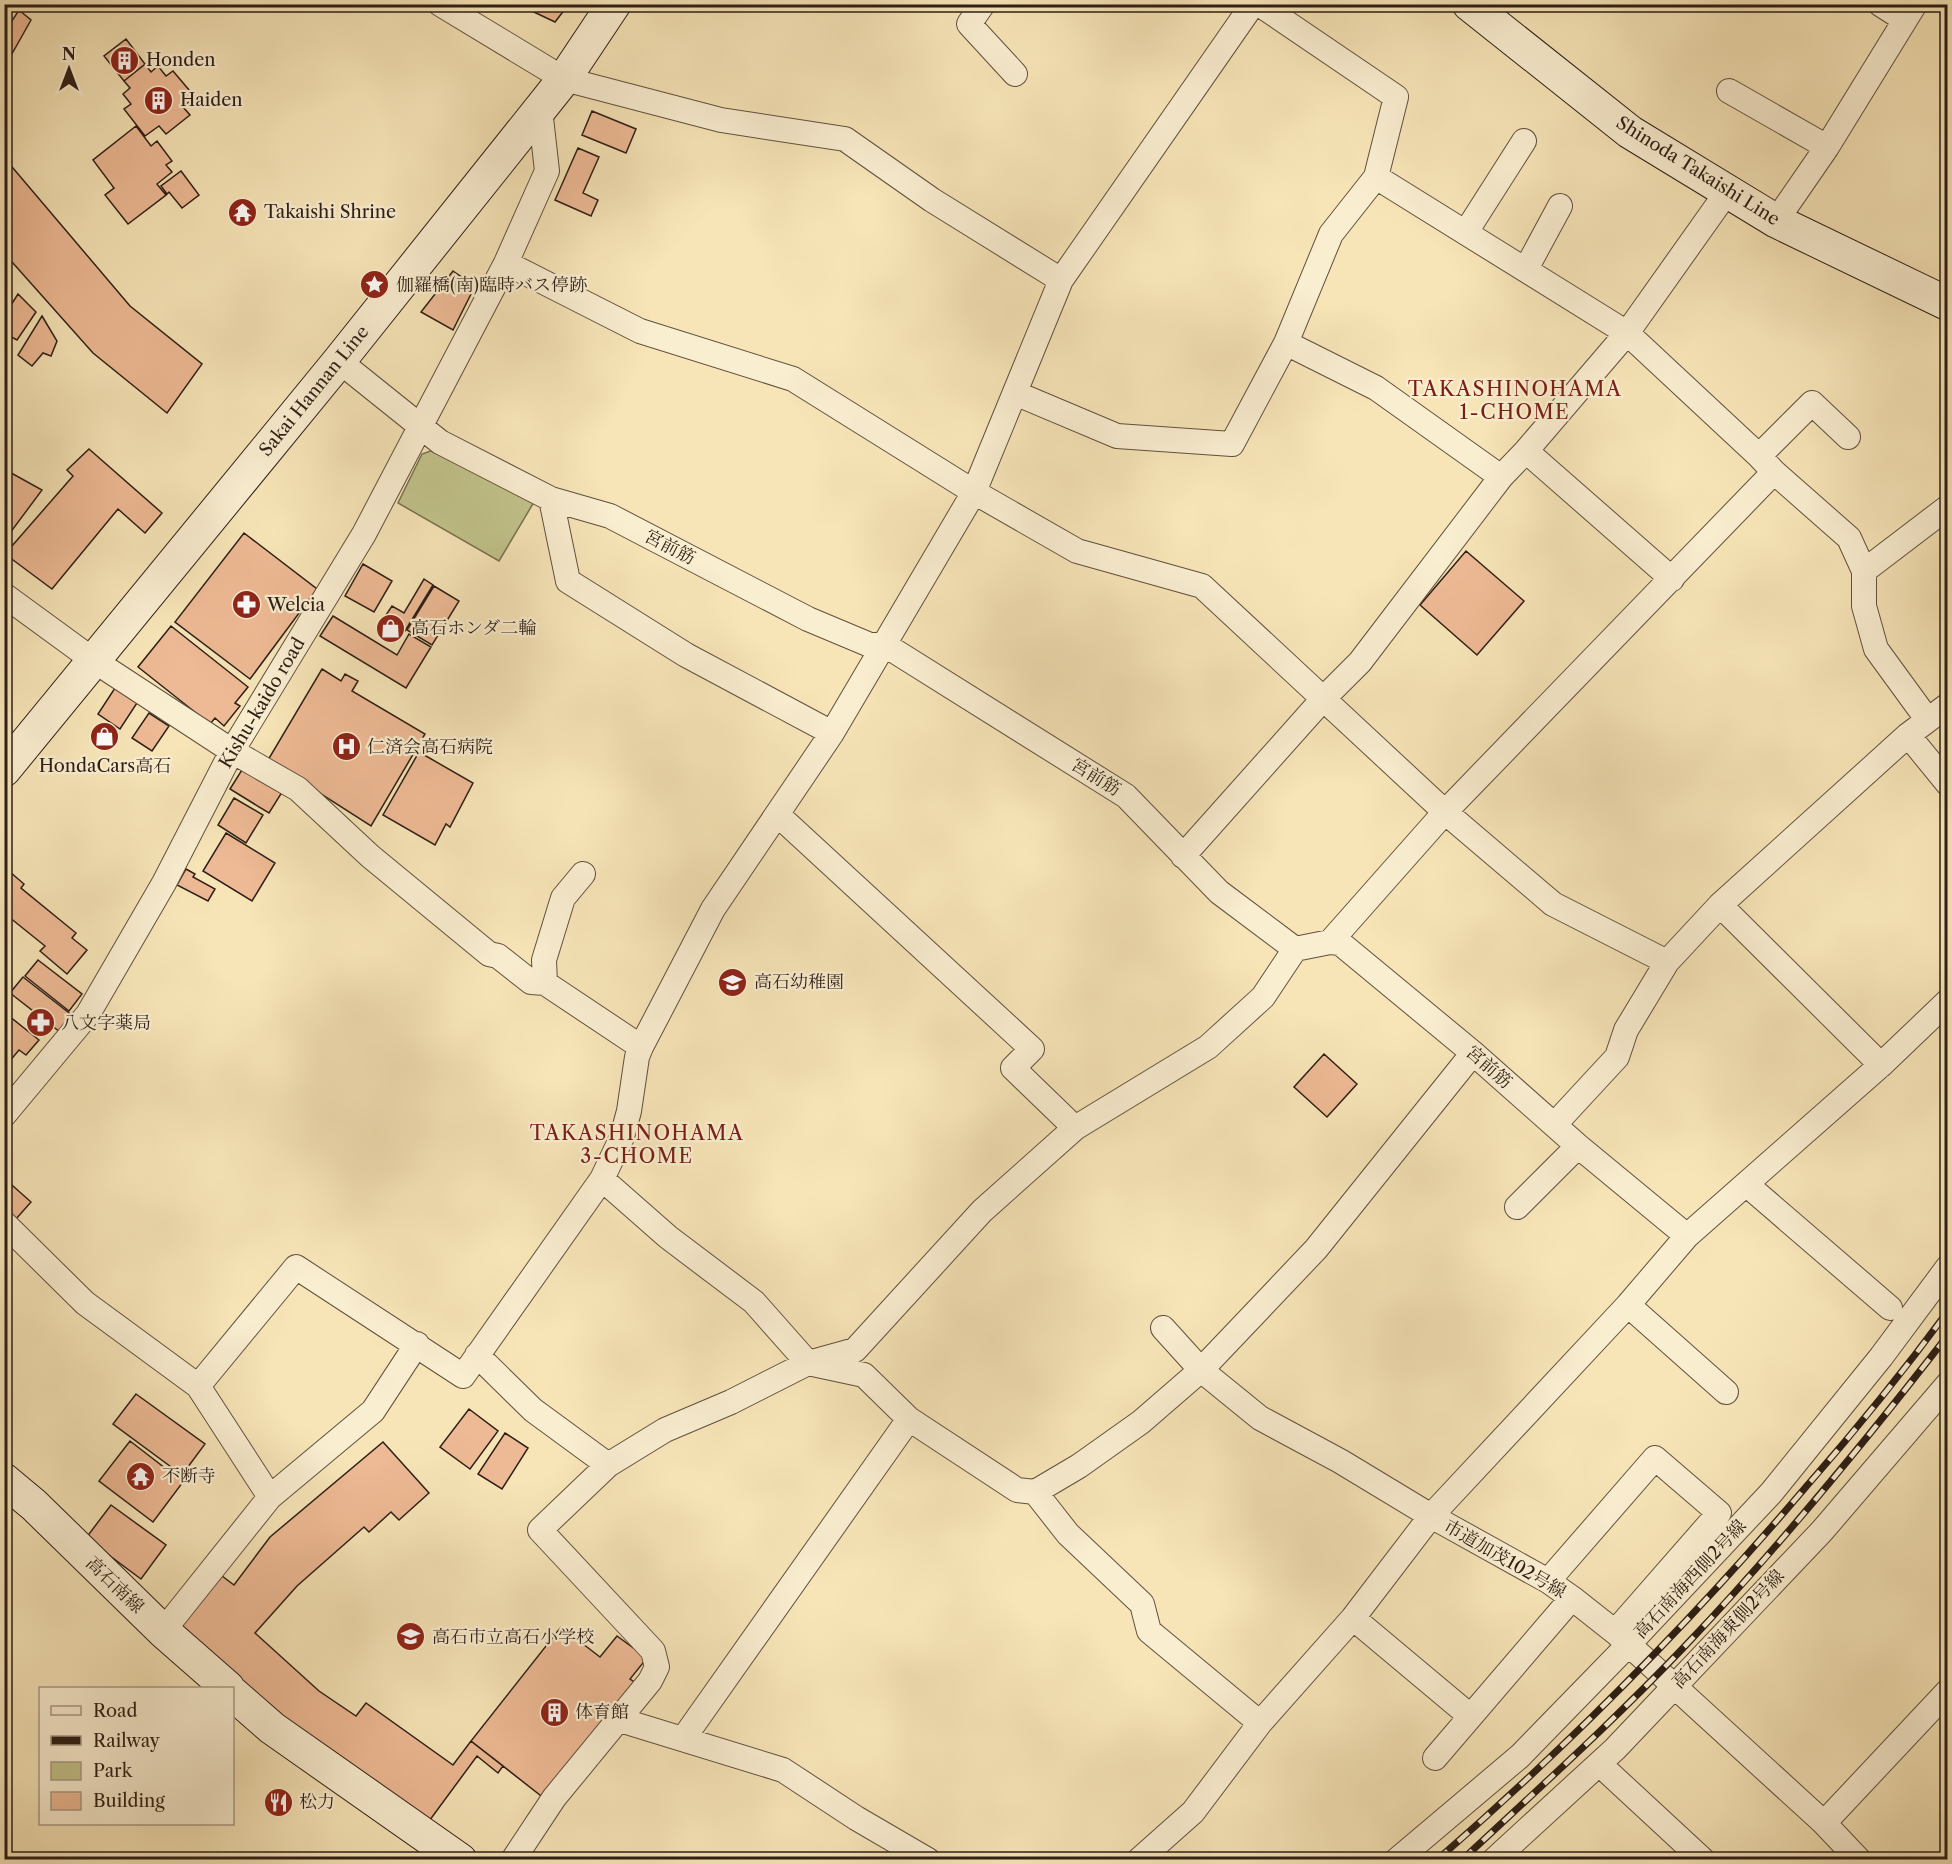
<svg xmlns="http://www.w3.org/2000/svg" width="1952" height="1864" viewBox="0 0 1952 1864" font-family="'Libre Caslon Text','Noto Serif JP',serif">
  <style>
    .green { fill: #c2c38b; stroke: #787150; stroke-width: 1.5 }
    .building { fill: #eeba95; stroke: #2d1f16; stroke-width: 1.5 }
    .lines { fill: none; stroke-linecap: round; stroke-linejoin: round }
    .street-casing { stroke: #60503e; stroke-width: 26 }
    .secondary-casing { stroke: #2d1f16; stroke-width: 35 }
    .street { stroke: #faeed1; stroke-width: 24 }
    .secondary { stroke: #faeed1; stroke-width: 33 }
    .rail-casing { stroke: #2d1f16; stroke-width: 7 }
    .rail { stroke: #faeed1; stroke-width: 4.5; stroke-dasharray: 14; stroke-linecap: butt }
    .labels { text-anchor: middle; stroke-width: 4.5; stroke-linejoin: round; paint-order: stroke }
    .poi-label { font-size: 18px; fill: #2d1f16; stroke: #faeed1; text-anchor: start }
    .street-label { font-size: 18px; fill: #2d1f16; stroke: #faeed1 }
    .neighbourhood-label { font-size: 20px; letter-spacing: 1.5px; fill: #7a1f14; stroke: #faeed1 }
  </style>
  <rect width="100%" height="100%" fill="#f7e5b8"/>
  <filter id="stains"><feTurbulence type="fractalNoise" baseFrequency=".00333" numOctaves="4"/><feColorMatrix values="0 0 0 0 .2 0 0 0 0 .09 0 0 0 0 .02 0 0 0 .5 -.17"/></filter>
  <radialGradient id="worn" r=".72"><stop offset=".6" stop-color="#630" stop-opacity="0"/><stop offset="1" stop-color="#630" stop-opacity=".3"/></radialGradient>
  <path class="green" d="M436,449L534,502L499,561L398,503L422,454Z"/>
  <path class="building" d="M517,4H569L555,22Z
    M19,10L31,20L4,68V33Z
    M126,39L145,64L124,81L104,56Z
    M145,64L151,72L158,66L166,76L173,71L195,97L183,107L190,115L166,134L159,126L145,136L124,109L131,104L123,94L130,88L124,81Z
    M592,111L636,129L626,153L582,135Z
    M136,126L151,146L157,141L172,161L166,165L172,172L157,184L166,195L128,224L105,195L114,188L93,160Z
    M578,148L599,157L583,193L598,200L591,216L555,200Z
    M7,161L130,306L202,364L167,413L93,353L4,253V162Z
    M181,171L199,195L182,208L169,192L167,194L161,186Z
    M453,271L469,282L465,288L472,292L453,330L421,312Z
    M18,294L36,312L17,340L4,333V316Z
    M42,316L57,341L51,356L43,353L32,366L18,355Z
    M89,449L162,513L145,533L118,509L52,589L5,554L73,476L67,470Z
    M4,469L42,490L4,541Z
    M244,533L317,589L250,679L175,622Z
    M1466,551L1524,601L1477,655L1420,605Z
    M363,564L392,581L374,612L345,596Z
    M424,579L433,585L405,631L384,618L392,606L404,613Z
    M434,586L459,601L432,645L407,630Z
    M333,616L397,655L409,634L431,647L406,688L320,636Z
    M171,626L248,687L235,703L240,706L224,726L215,718L210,724L138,667Z
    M322,669L341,681L345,674L358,681L352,691L425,734L371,826L268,760Z
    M115,688L137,703L120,729L98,714Z
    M149,713L169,726L152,751L132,738Z
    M419,752L473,783L450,827L446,824L435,845L383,815Z
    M245,765L284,789L269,813L230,789Z
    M234,798L263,815L246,843L218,825Z
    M226,833L275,863L252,901L203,871Z
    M186,869L195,874L193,877L215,889L208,901L177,885Z
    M10,872L24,884L21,888L76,933L72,938L87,950L67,974L40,951L45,946L4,913V878Z
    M38,960L82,994L69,1011L25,976Z
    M23,977L73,1016L60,1032L10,993Z
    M4,1012L39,1040L26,1055L19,1050L4,1068Z
    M1324,1054L1357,1084L1327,1117L1294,1087Z
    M4,1178L31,1202L16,1219L4,1208Z
    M136,1394L205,1444L182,1475L113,1424Z
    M469,1409L498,1431L470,1469L440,1447Z
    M505,1433L528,1448L502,1489L478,1474Z
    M130,1441L183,1482L153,1522L99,1481Z
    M383,1442L429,1493L399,1520L391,1512L369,1532L364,1527L297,1586L255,1633L319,1691L356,1716L366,1703L453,1765L471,1741L503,1766L498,1773L477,1756L424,1828L301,1740L179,1629L222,1576L234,1585L270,1537Z
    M111,1505L166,1545L141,1579L86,1538Z
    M561,1627L600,1657L617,1636L647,1658L630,1679L636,1683L545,1799L471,1741Z"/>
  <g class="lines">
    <defs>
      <path id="street" d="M440,4L564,79L721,120L845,139L932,200L1061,280
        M983,4L969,24L1015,74
        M1880,4L1905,20
        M1729,91L1827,147
        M1376,177L1627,333L1759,456L1774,472L1849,538L1864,571V606L1876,649L1927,719
        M1776,221L1827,147L1915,4
        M1466,232L1524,141
        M506,263L640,331L793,379L974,492L1077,551L1202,586L1445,812L1553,904L1667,962
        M1526,269L1560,206
        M1286,343L1376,388L1501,477
        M339,361L440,442L551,499L610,516L808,619L870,645H885L1126,796L1219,892L1295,949L1330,942L1340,943L1473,1053L1578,1146L1687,1236
        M1015,393L1117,436L1232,444L1286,343L1331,234L1376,177L1396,97L1259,4
        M1526,451L1672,579
        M1759,456L1812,403L1848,437
        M551,499L568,581L686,655L832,733
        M1864,571L1948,507
        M4,595L93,660L232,751L298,789L370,856L489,954L498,956L531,982L545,983L641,1047
        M1908,735L1948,784
        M778,815L1032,1049L1013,1068L1075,1128
        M1183,856L1323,699L1360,662L1501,477L1526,451L1627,333L1727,192
        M1720,905L1881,1065
        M1330,942L1445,812L1774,472
        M545,983L544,960L563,898L583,874
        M4,1115L88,1014L164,883L232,751L364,534L506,263L547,171L540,109
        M1555,1124L1617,1057L1626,1030L1667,962L1720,905L1908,735L1948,705
        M602,1179L668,1237L754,1302L808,1363L864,1375L909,1419L1017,1490L1035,1492L1079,1466L1141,1422L1201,1370L1316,1249L1473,1053
        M1746,1184L1890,1308
        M1517,1207L1578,1146
        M4,1223L85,1303L198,1386L296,1267L463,1376L602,1179L622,1137L629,1111L637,1057L641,1047L713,909L832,733L974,492L1061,280L1253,4
        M1628,1305L1726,1392
        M1163,1328L1201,1370L1260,1418L1340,1461L1431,1516L1548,1581L1572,1598L1615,1632L1824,1823L1859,1860
        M477,1355L533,1410L608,1465
        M198,1386L270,1497
        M1035,1492L1068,1534L1142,1604L1149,1631L1260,1723
        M1548,1581L1655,1458L1719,1513L1615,1632
        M1353,1618L1470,1716
        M163,1631L270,1497L373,1411L417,1344
        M617,1719L783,1770L856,1818L928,1860
        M683,1739L909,1419
        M1435,1758L1572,1598
        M1609,1773L1703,1860
        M1824,1823L1948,1691
        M513,1860L554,1798L650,1681L657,1667L653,1651L540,1530L608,1465L665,1430L731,1402L808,1363L855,1350L982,1211L1075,1128L1208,1047L1263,997L1295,949
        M1139,1860L1193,1812L1260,1723L1353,1618L1431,1516L1628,1305L1687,1236L1881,1065L1948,1001
        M1397,1860L1520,1756L1629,1644L1771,1493L1881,1357L1948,1267
        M1494,1860L1615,1749L1822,1531L1948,1384"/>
      <path id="secondary" d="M1469,4L1630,132L1776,221L1948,304
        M4,770L339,361L564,79L614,4
        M4,1480L34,1505L163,1631L228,1688
        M232,1693L272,1728L460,1860"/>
    </defs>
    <use href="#street" class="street-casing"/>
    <use href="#secondary" class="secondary-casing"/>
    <use href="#street" class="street"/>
    <use href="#secondary" class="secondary"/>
    <defs>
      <path id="rail" d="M4,15L11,4
        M1437,1860C1569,1745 1692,1621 1805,1488C1855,1431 1903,1372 1948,1311
        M1462,1860C1538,1789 1615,1720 1686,1645C1779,1547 1865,1442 1948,1335"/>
    </defs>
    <use href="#rail" class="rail-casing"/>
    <use href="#rail" class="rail"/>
  </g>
  <defs>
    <symbol id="building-disc" viewBox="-11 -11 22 22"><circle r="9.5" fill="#8f2418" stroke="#faeed1"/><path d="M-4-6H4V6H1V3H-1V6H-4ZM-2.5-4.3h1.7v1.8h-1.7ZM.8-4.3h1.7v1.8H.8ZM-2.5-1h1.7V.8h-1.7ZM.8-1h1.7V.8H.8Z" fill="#fff"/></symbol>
    <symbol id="temple-disc" viewBox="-11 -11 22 22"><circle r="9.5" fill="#8f2418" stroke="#faeed1"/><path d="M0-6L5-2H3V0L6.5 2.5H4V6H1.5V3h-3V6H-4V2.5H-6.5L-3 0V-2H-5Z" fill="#fff"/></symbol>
    <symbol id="sight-disc" viewBox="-11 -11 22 22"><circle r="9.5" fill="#8f2418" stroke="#faeed1"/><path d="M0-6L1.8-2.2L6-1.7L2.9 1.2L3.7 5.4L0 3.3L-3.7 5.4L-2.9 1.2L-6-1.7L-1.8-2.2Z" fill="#fff"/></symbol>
    <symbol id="pharmacy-disc" viewBox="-11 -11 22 22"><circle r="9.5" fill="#8f2418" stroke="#faeed1"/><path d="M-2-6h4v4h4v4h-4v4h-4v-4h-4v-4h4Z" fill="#fff"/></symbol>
    <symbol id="shop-disc" viewBox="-11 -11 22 22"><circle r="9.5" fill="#8f2418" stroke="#faeed1"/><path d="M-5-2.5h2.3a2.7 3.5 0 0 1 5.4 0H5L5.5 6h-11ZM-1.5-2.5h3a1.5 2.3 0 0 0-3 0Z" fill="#fff"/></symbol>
    <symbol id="hospital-disc" viewBox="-11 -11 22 22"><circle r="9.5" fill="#8f2418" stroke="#faeed1"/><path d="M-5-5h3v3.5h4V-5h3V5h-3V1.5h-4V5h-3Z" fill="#fff"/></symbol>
    <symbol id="school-disc" viewBox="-11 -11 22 22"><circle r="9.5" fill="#8f2418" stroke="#faeed1"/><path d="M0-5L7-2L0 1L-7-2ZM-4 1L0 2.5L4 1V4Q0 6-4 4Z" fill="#fff"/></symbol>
    <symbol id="restaurant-disc" viewBox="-11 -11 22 22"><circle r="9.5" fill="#8f2418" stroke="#faeed1"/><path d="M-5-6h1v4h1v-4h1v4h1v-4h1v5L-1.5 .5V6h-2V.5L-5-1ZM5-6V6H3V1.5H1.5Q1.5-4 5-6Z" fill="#fff"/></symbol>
  </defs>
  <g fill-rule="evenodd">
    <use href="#building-disc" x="108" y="44" width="33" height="33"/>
    <use href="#building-disc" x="142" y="84" width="33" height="33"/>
    <use href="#temple-disc" x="226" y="196" width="33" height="33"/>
    <use href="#sight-disc" x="358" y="268" width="33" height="33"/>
    <use href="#pharmacy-disc" x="230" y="588" width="33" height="33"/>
    <use href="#shop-disc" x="374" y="612" width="33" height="33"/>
    <use href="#shop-disc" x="88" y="720" width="33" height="33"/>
    <use href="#hospital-disc" x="330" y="730" width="33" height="33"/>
    <use href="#school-disc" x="716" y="966" width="33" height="33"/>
    <use href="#pharmacy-disc" x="24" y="1006" width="33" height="33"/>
    <use href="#temple-disc" x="124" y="1460" width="33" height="33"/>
    <use href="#school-disc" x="394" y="1620" width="33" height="33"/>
    <use href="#building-disc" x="538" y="1696" width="33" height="33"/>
    <use href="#restaurant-disc" x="262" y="1786" width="33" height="33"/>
  </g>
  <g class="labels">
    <g class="poi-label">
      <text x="146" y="66">Honden</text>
      <text x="180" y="106">Haiden</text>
      <text x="264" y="218">Takaishi Shrine</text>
      <text x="396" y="291">伽羅橋(南)臨時バス停跡</text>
      <text x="267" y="611">Welcia</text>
      <text x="411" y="634">高石ホンダ二輪</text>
      <text x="367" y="753">仁済会高石病院</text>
      <text x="105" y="772" text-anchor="middle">HondaCars高石</text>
      <text x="754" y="988">高石幼稚園</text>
      <text x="61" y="1029">八文字薬局</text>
      <text x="162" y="1482">不断寺</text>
      <text x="432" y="1643">高石市立高石小学校</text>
      <text x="575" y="1718">体育館</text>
      <text x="299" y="1808">松力</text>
    </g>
    <g class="street-label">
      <text transform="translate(1698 171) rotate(32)" y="6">Shinoda Takaishi Line</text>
      <text transform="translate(314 391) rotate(-51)" y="6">Sakai Hannan Line</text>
      <text transform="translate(670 547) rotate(27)" y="6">宮前筋</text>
      <text transform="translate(262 703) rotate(-59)" y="6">Kishu-kaido road</text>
      <text transform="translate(1096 777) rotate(32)" y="6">宮前筋</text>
      <text transform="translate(1489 1067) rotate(41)" y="6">宮前筋</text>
      <text transform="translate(1505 1559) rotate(30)" y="6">市道加茂102号線</text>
      <text transform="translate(1690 1579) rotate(-47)" y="6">高石南海西側2号線</text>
      <text transform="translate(115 1585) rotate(44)" y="6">高石南線</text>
      <text transform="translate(1728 1629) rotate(-47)" y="6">高石南海東側2号線</text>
    </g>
    <g class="neighbourhood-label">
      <text x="1515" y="396">TAKASHINOHAMA<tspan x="1515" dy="23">1-CHOME</tspan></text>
      <text x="637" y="1140">TAKASHINOHAMA<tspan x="637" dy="23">3-CHOME</tspan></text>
    </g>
  </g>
  <rect width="1952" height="1864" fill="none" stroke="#f7e5b8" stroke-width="24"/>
  <rect x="6" y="6" width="1940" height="1852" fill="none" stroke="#2d1f16" stroke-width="3"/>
  <rect x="12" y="12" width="1928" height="1840" fill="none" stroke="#2d1f16" stroke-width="1.5"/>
  <rect x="39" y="1687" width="195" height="138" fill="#faeed1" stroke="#a89b86" stroke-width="1.5"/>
  <rect x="51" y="1706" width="30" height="9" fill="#faeed1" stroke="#a89b86" stroke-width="1.5"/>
  <text x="93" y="1717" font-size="18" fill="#2d1f16">Road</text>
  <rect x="51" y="1736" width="30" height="9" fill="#2d1f16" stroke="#a89b86" stroke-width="1.5"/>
  <text x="93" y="1747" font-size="18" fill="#2d1f16">Railway</text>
  <rect x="51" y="1762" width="30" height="18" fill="#c2c38b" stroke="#a89b86" stroke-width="1.5"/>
  <text x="93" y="1777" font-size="18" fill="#2d1f16">Park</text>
  <rect x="51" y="1792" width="30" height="18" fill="#eeba95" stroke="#a89b86" stroke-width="1.5"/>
  <text x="93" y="1807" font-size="18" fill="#2d1f16">Building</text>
  <g transform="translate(69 69)" stroke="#faeed1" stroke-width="4.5" paint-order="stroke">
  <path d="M0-4.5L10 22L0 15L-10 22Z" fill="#2d1f16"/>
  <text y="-9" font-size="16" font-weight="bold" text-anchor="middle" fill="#2d1f16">N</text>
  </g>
  <rect width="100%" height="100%" filter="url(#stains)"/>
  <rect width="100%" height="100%" fill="url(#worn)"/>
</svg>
